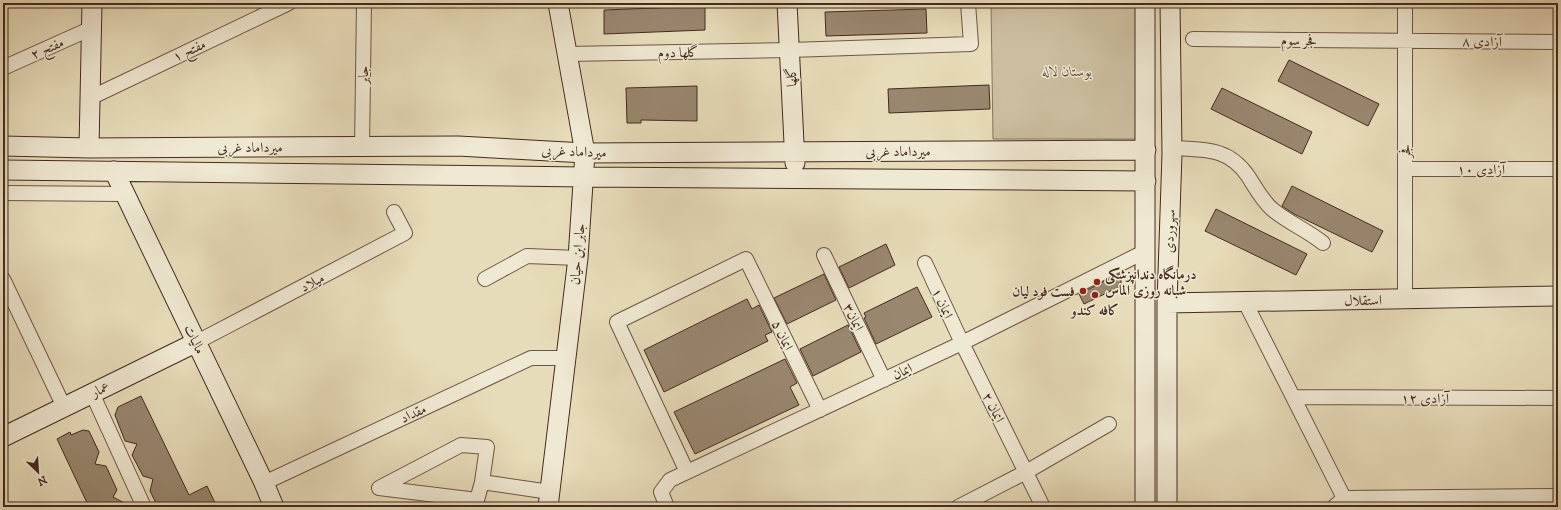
<svg xmlns="http://www.w3.org/2000/svg" width="1561" height="510" viewBox="0 0 1561 510" font-family="'IM FELL DW Pica',Amiri,serif">
  <style>
    .green { fill: #cbbe9f; stroke: #88745f }
    .building { fill: #99876f; stroke: #442a1f }
    .lines { fill: none; stroke-linecap: round; stroke-linejoin: round }
    .street-casing { stroke: #6d5646; stroke-width: 16 }
    .secondary-casing { stroke: #442a1f; stroke-width: 21 }
    .street { stroke: #efe8d2; stroke-width: 14 }
    .secondary { stroke: #efe8d2; stroke-width: 19 }
    .poi-dot { fill: #8f2418; stroke: #efe8d2; stroke-width: 1.5 }
    .labels { text-anchor: middle; stroke-width: 3; stroke-linejoin: round; paint-order: stroke }
    .street-label { font-size: 14px; fill: #442a1f; stroke: #efe8d2 }
    .park-label { font-size: 14px; font-style: italic; fill: #5f4839; stroke: #efe8d2 }
    .poi-label { font-size: 14px; font-weight: bold; fill: #442a1f; stroke: #efe8d2; text-anchor: start }
  </style>
  <rect width="100%" height="100%" fill="#e7dcb9"/>
  <filter id="stains"><feTurbulence type="fractalNoise" baseFrequency=".005" numOctaves="4"/><feColorMatrix values="0 0 0 0 .2 0 0 0 0 .09 0 0 0 0 .02 0 0 0 .5 -.17"/></filter>
  <radialGradient id="worn" r=".72"><stop offset=".6" stop-color="#630" stop-opacity="0"/><stop offset="1" stop-color="#630" stop-opacity=".3"/></radialGradient>
  <path class="green" d="M991,3H1140L1146,139H993Z"/>
  <path class="building" d="M705,6V30L604,34V10Z
    M926,9L927,33L826,36L825,12Z
    M1289,60L1379,104L1368,126L1278,81Z
    M989,85L990,109L889,113L888,89Z
    M697,86V121L641,120V123H627L626,88Z
    M1222,88L1312,132L1302,154L1211,109Z
    M1292,186L1383,231L1372,252L1294,214L1282,206Z
    M1216,209L1307,254L1296,275L1205,231Z
    M886,244L895,265L849,288L839,267Z
    M1121,273V286L1084,304L1079,294Z
    M824,274L836,300L787,324L774,298Z
    M917,287L932,317L876,344L864,318L866,317L864,313Z
    M747,299L752,309L759,305L772,332L765,335L768,341L664,392L644,350Z
    M848,325L861,352L813,376L800,349Z
    M785,359L797,383L790,387L799,405L695,454L674,412Z
    M141,396L189,495L207,486L217,507H158L150,491L153,479L143,476L132,455L137,444L125,441L115,415L118,407Z
    M83,430L89,431L99,452L95,464L106,466L117,490L113,497L132,507H89L57,439L70,432L71,435Z"/>
  <g class="lines">
    <defs>
      <path id="street" d="M1405,3V299
        M1193,39L1558,42
        M567,54L790,50L971,44L968,3
        M3,68L92,28
        M90,98L289,3
        M362,147L364,3
        M1172,148C1204,150 1228,147 1248,176C1255,187 1262,200 1272,209C1287,222 1307,230 1323,243
        M1405,169H1558
        M3,193L125,194
        M824,255L884,380
        M925,263L962,343L1043,507
        M3,279L64,407
        M485,279L527,256L578,258
        M1245,302L1344,498
        M197,342L405,233L394,212
        M92,393L144,507
        M1293,397L1558,398
        M687,472L617,322L746,259L820,410
        M482,482L487,447L461,445L379,488L477,500L482,482L550,492
        M264,483L531,358H566
        M667,507L661,492L670,480L962,343L1146,251
        M958,507L1026,472L1109,424
        M1334,507L1344,498L1558,496"/>
      <path id="secondary" d="M787,3L795,163
        M1145,3V507
        M3,146L89,148L458,146L585,153L1146,150
        M89,148L92,3
        M3,170L583,177L1146,181
        M114,171L264,483L274,507
        M1167,303L1558,296
        M3,437L197,342
        M548,507L578,258L585,153L558,3
        M1167,507V303L1172,154L1170,3"/>
    </defs>
    <use href="#street" class="street-casing"/>
    <use href="#secondary" class="secondary-casing"/>
    <use href="#street" class="street"/>
    <use href="#secondary" class="secondary"/>
  </g>
  <g class="poi-dot">
    <circle cx="1097" cy="282" r="4"/>
    <circle cx="1083" cy="291" r="4"/>
    <circle cx="1095" cy="295" r="4"/>
  </g>
  <g class="labels">
    <g class="street-label">
      <text transform="translate(1299 40) rotate(1)" y="5">فجر سوم</text>
      <text transform="translate(1482 41) rotate(1)" y="5">آزادی ۸</text>
      <text transform="translate(47 48) rotate(-24)" y="5">مفتح ۲</text>
      <text transform="translate(189 50) rotate(-25)" y="5">مفتح ۱</text>
      <text transform="translate(678 52) rotate(-1)" y="5">گلها دوم</text>
      <text transform="translate(363 75) rotate(-90)" y="5">جابر</text>
      <text transform="translate(791 77) rotate(-93)" y="5">گلها</text>
      <text x="250" y="152">میرداماد غربی</text>
      <text transform="translate(574 151) rotate(2)" y="5">میرداماد غربی</text>
      <text x="898" y="156">میرداماد غربی</text>
      <text transform="translate(1405 151) rotate(-90)" y="5">فجر</text>
      <text x="1481" y="174">آزادی ۱۰</text>
      <text transform="translate(1169 231) rotate(-88)" y="5">سهروردی</text>
      <text transform="translate(577 254) rotate(-85)" y="5">جابر ابن حیان</text>
      <text transform="translate(312 282) rotate(-28)" y="5">میلاد</text>
      <text transform="translate(1363 300) rotate(-1)" y="5">استقلال</text>
      <text transform="translate(943 303) rotate(65)" y="5">ایمان ۱</text>
      <text transform="translate(854 317) rotate(64)" y="5">ایمان۳</text>
      <text transform="translate(783 335) rotate(64)" y="5">ایمان ۵</text>
      <text transform="translate(195 339) rotate(64)" y="5">مالیات</text>
      <text transform="translate(902 371) rotate(-25)" y="5">ایمان</text>
      <text transform="translate(100 389) rotate(-26)" y="5">عمار</text>
      <text x="1425" y="403">آزادی ۱۲</text>
      <text transform="translate(994 407) rotate(63)" y="5">ایمان ۲</text>
      <text transform="translate(413 413) rotate(-25)" y="5">مقداد</text>
    </g>
    <g class="park-label">
      <text x="1067" y="76">بوستان لاله</text>
    </g>
    <g class="poi-label">
      <text x="1105" y="279">درمانگاه دندان‍‍پزشکی<tspan x="1105" dy="16">شبانه روزی الماس</tspan></text>
      <text x="1075" y="296" text-anchor="end">فست فود لیان</text>
      <text x="1095" y="315" text-anchor="middle">کافه کندو</text>
    </g>
  </g>
  <rect width="1561" height="510" fill="none" stroke="#e7dcb9" stroke-width="16"/>
  <rect x="4" y="4" width="1553" height="502" fill="none" stroke="#442a1f" stroke-width="2"/>
  <rect x="8" y="8" width="1545" height="494" fill="none" stroke="#442a1f"/>
  <g transform="translate(38 472) rotate(155)" stroke="#efe8d2" stroke-width="3" paint-order="stroke">
  <path d="M0-3L7 15L0 10L-7 15Z" fill="#442a1f"/>
  <text y="-6" font-size="11" font-weight="bold" text-anchor="middle" fill="#442a1f">N</text>
  </g>
  <rect width="100%" height="100%" filter="url(#stains)"/>
  <rect width="100%" height="100%" fill="url(#worn)"/>
</svg>
